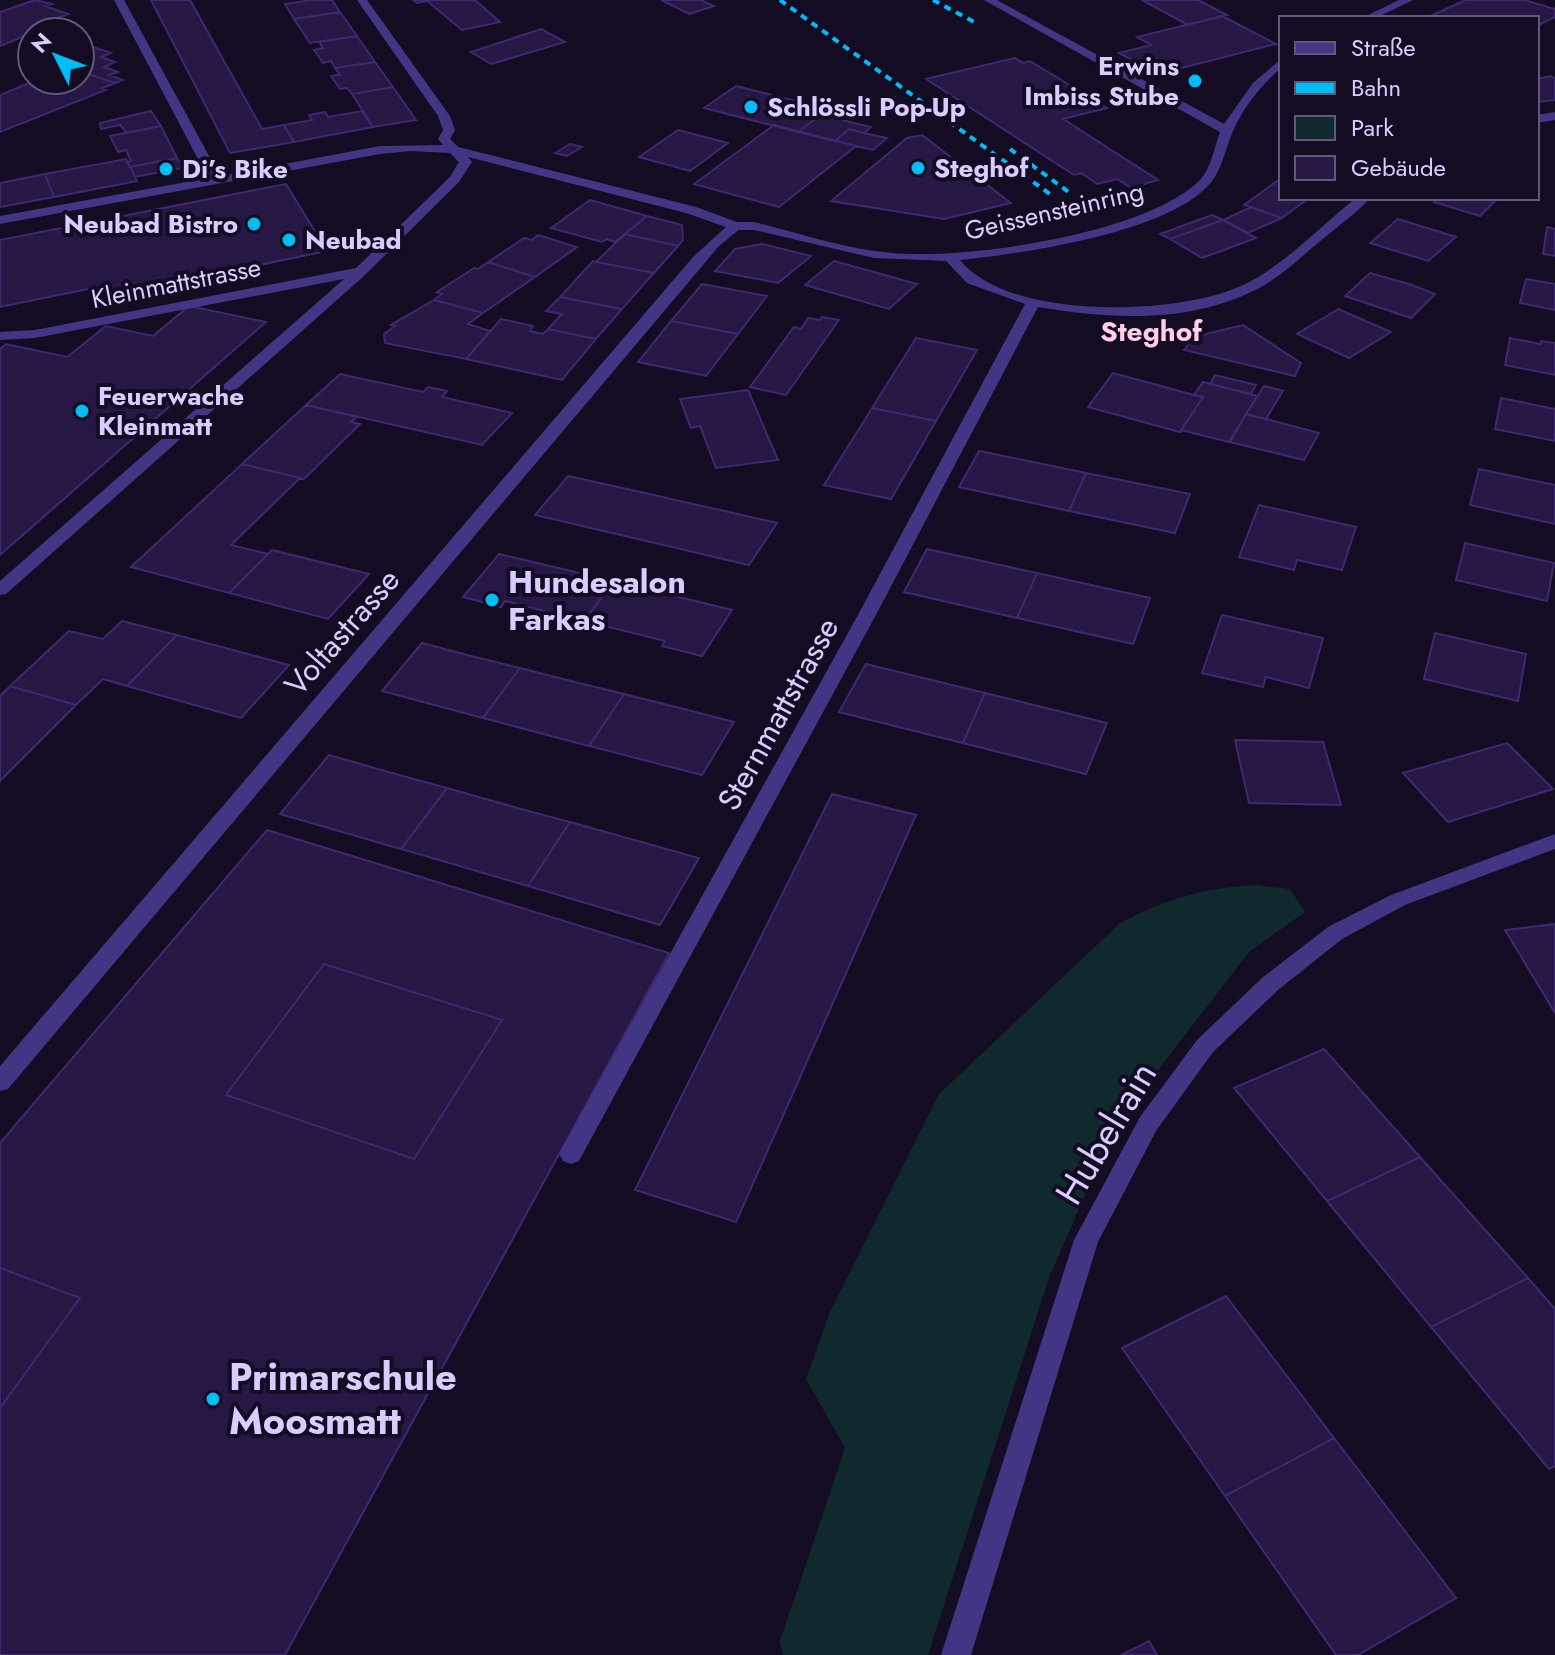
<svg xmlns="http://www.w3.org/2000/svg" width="1555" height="1655" viewBox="0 0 1555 1655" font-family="Jost,sans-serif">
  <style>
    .green { fill: #0f292c }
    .building { fill: #261744; stroke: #402871; stroke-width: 2 }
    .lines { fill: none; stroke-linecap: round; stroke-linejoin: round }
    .minor { fill: #423583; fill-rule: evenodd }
    .rail { stroke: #00bdf8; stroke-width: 4; stroke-dasharray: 7 6; stroke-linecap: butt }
    .poi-dot { fill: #00bdf8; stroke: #130c22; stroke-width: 3 }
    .labels { text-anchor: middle; stroke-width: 8; stroke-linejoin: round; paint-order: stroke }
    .far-poi-label { font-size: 26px; font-weight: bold; fill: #d9cdff; stroke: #130c22; text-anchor: start }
    .far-street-label { font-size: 26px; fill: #d9cdff; stroke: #130c22 }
    .far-neighbourhood-label { font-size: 28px; font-weight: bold; fill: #ffcfe7; stroke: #130c22 }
    .poi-label { font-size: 32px; font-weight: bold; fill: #d9cdff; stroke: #130c22; text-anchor: start }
    .street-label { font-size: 32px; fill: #d9cdff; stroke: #130c22 }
    .near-street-label { font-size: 38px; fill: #d9cdff; stroke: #130c22 }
    .near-poi-label { font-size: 38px; font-weight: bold; fill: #d9cdff; stroke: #130c22; text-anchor: start }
  </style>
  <rect width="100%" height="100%" fill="#130c22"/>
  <path class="green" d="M1256,885L1290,889L1305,912L1249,952L1158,1070L1094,1174L1049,1278L928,1655H783L780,1641L845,1448L806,1379L830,1312L939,1094L1119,924C1162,900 1206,887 1256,885Z"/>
  <path class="building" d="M35,0L52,4L45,6L68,14L38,26L45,28L0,46V12Z
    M151,0H190L262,129L284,125L294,142L230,153Z
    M312,0H332L340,12L294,19L285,4Z
    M413,0H475L500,22L462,30L427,1L417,3Z
    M661,0H701L714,6L689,14Z
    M1142,0H1198L1227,15L1188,25Z
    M1466,0H1524L1555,9V17L1537,26V18H1426Z
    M340,12L357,36L310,43L294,19Z
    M1222,16L1276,44L1158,74L1119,53L1151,45L1137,37Z
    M541,29L565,42L491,64L471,52Z
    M357,36L375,62L335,68L331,61L323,63L314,50L323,48L319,42Z
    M90,46L111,53L101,57L115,62L104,67L118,72L109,75L123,80L115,83L80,71V50Z
    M1015,58L1023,63L1030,61L1107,108L1063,119L1158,180L1131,188L1117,179L1097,184L1081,173L1074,175L926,79Z
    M375,62L393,87L352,94L347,88L340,89L331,76L340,75L335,68Z
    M80,71L115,83L102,88L106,90L0,132V95L36,80H80Z
    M1551,76L1555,79V100L1537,102V79Z
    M736,86L829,109L798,132L704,108Z
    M393,87L416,120L373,127L352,94Z
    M151,111L161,126L127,133L120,125L101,129L100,123Z
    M362,111L373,127L294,142L284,125L312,120L309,115L325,112L328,117Z
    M821,115L871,127L864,133L849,129L835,141L798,132Z
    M774,125L856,146L779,207L694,184Z
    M161,126L177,158L130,167L127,162L131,161L126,150L118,152L110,136Z
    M849,129L864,133L887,138L873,150L835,141Z
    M678,130L728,143L690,171L639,157Z
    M922,135L1011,203L944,219L831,201L907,138Z
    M570,144L582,147L567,156L555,153Z
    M177,158L183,168L135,177L130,167Z
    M126,159L137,181L54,197L45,174Z
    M45,174L54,197L0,207V183Z
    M1277,181L1281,183V198H1309L1282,218L1244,205Z
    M286,184L327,251L158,286L156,283L106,294L103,286L0,307V240Z
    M1438,198H1498L1480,216L1434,202Z
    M590,200L647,216L615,242L607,239L602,242L551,228Z
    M1251,207L1282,218L1248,233L1223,220Z
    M1212,215L1223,220L1170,239L1160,234Z
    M647,216L682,225L683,240L678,246L625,234Z
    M1398,219L1456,237L1428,261L1370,243Z
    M1223,220L1256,238L1202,258L1170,239Z
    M1547,227L1555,229V256L1543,254Z
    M625,234L678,246L654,273L596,262Z
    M538,235L577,247L535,277L488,262L524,238L532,240Z
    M762,244L811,256L778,283L715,271L735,249Z
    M593,261L596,262L654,273L622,309L560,297Z
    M834,261L917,284L889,309L805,285Z
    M488,262L535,277L483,313L434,300L442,294L437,292L474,268L478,269Z
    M1370,273L1412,285L1435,294L1411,318L1345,296Z
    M1526,279L1555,284V310L1520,303Z
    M702,284L767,296L738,334L671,321Z
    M560,297L622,309L596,339L548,329L562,314L546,311Z
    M434,300L483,313L468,324L490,331L466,359L385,343L384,334L395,326L391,325Z
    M189,306L266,322L0,555V349L6,344L67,357L106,326L153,336Z
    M1338,309L1391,332L1349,358L1297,334Z
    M822,317L839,320L786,395L750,387L794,327L801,329L808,318L820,320Z
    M501,319L533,326L530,331L543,334L548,329L596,339L562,380L466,359Z
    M671,321L738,334L706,376L638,362Z
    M1243,325L1301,363L1295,376L1184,350L1194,337Z
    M916,338L977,350L936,421L872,408Z
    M1510,338L1540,344L1541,341L1555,343V375L1505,365Z
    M1113,373L1194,395L1203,397L1180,432L1088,407Z
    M340,374L423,392L428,387L447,391L442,397L512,413L482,445L306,405Z
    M1215,375L1256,385L1251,394L1210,384Z
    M1203,382L1257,396L1229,442L1181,430L1203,397L1194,395Z
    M1264,386L1283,391L1266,419L1246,414Z
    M748,390L778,460L716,468L700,426L691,428L680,399Z
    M1501,398L1555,409V441L1495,429Z
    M306,405L357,417L351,422L360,424L304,479L242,464Z
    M872,408L936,421L891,499L824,485Z
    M1246,414L1266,419L1319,433L1304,460L1230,442Z
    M979,451L1057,467L1086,473L1069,511L959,487Z
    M242,464L300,478L231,545L268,554L229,593L131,567Z
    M1479,469L1555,485V524L1470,505Z
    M1086,473L1190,494L1175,533L1069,511Z
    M568,476L645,493L777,523L749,565L535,515Z
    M1259,505L1356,527L1342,570L1297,560L1294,570L1239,557Z
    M1465,543L1554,563L1547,601L1456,580Z
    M927,549L1037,573L1017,618L904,592Z
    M272,550L369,574L328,619L229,593Z
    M499,554L614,581L584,621L505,601L501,607L463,597Z
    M1037,573L1150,598L1133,644L1017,618Z
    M614,581L732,610L702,656L662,646L665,641L584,621Z
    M1222,615L1323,638L1309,688L1266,677L1263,687L1202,673Z
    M122,621L177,635L127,686L103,679L76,705L10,686L69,631L103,639Z
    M1435,633L1526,654L1518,701L1424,679Z
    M177,635L289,665L241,718L127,686Z
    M422,643L471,656L520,668L483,718L382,691Z
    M866,664L985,693L963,743L839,712Z
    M520,668L579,683L624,694L589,746L483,718Z
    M10,686L76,705L0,781V696Z
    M985,693L1107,723L1086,774L963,743Z
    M624,694L680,708L734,722L702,775L589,746Z
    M1235,740L1323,742L1341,805L1249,803Z
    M1507,743L1553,789L1448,822L1403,773Z
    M329,755L392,773L447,788L401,849L280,814Z
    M447,788L521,809L570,822L528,886L401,849Z
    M832,794L916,815L736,1222L635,1190Z
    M570,822L699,858L660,925L528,886Z
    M267,830L669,953L285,1655H0V1143Z
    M1555,924V1013L1505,930Z
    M324,964L502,1020L414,1159L226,1095Z
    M1324,1049L1420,1157L1327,1201L1234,1088Z
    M1420,1157L1528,1278L1431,1327L1327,1201Z
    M0,1268L80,1298L0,1408Z
    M1528,1278L1555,1309V1466L1549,1469L1431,1327Z
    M1226,1296L1334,1438L1225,1496L1122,1348Z
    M1334,1438L1456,1598L1358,1655H1336L1225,1496Z
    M1149,1641L1157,1655H1121Z"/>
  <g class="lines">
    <path class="minor" d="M114,0H124L220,176L380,146L443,145L438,139L443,130L438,116L357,0H367L450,116L455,130L450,139L458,147L696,207L737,222H754C799,233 845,249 892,253C966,260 1143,234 1198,182C1211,170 1214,148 1220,132L984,0H997L1224,124L1253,83L1281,59V68C1260,86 1241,110 1231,136C1225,151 1222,168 1212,181C1174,232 1021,254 960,260C1008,321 1181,316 1245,284C1286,264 1320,226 1356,198H1370C1357,213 1339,225 1324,238C1302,256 1280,278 1255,290C1188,324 1109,319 1038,307L877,613L579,1161L571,1164L563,1161L559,1154L859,613L1025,304L967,283L946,261L874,258L754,230H739L719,246L8,1089L0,1091V1066L693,257L726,227L686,213L468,157L472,162L459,182L365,275L6,594L0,595V581L344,279L35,338L0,340V332L35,330L356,268L450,177L459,162L450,153L411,151L380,154L0,224V216L208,178Z
      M1399,0H1413L1376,18H1362Z
      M1555,112V120L1537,123V115Z
      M1555,834V849L1405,905L1342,939L1278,990L1213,1052L1156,1131L1098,1242L971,1655H941L1074,1240L1140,1117L1197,1040L1262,978L1328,927L1391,895Z"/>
    <path class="rail" d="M780,0L1054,197
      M933,0L978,24
      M1010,149L1070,193"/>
  </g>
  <g class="poi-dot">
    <circle cx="1195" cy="81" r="8"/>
    <circle cx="751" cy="107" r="8"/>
    <circle cx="918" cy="168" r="8"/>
    <circle cx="166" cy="169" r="8"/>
    <circle cx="254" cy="224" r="8"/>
    <circle cx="289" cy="240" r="8"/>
    <circle cx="82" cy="411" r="8"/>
    <circle cx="492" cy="600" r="8"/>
    <circle cx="213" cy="1399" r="8"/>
  </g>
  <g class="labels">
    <g class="far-poi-label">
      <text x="1179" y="75" text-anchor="end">Erwins<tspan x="1179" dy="30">Imbiss Stube</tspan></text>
      <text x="767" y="116">Schlössli Pop-Up</text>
      <text x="934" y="177">Steghof</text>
      <text x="182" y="178">Di’s Bike</text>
      <text x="238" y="233" text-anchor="end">Neubad Bistro</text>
      <text x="305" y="249">Neubad</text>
      <text x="98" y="405">Feuerwache<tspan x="98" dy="30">Kleinmatt</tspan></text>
    </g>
    <g class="far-street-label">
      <text transform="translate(1054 211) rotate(-13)" y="9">Geissensteinring</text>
      <text transform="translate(176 283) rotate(-11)" y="9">Kleinmattstrasse</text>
    </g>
    <g class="far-neighbourhood-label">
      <text x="1151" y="341">Steghof</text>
    </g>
    <g class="poi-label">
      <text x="508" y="593">Hundesalon<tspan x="508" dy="37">Farkas</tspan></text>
    </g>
    <g class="street-label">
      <text transform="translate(342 632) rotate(-49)" y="11">Voltastrasse</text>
      <text transform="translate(778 714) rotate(-61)" y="11">Sternmattstrasse</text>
    </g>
    <g class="near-street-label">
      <text transform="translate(1106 1133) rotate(-59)" y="13">Hubelrain</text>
    </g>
    <g class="near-poi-label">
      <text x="229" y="1390">Primarschule<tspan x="229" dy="44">Moosmatt</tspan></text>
    </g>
  </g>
  <rect x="1279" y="16" width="260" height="184" fill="#130c22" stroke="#62597a" stroke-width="2"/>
  <rect x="1295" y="42" width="40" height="12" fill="#423583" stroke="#62597a" stroke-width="2"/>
  <text x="1351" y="56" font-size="24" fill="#d9cdff">Straße</text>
  <rect x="1295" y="82" width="40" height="12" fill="#00bdf8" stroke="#62597a" stroke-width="2"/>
  <text x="1351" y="96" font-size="24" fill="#d9cdff">Bahn</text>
  <rect x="1295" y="116" width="40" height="24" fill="#0f292c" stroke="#62597a" stroke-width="2"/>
  <text x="1351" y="136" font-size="24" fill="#d9cdff">Park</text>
  <rect x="1295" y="156" width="40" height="24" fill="#261744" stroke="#62597a" stroke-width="2"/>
  <text x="1351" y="176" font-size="24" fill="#d9cdff">Gebäude</text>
  <g transform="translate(56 56) rotate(312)"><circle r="38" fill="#130c22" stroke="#62597a" stroke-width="2"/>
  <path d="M0-6L14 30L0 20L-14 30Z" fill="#00bdf8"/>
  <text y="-12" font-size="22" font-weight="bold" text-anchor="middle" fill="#d9cdff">N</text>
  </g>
</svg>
